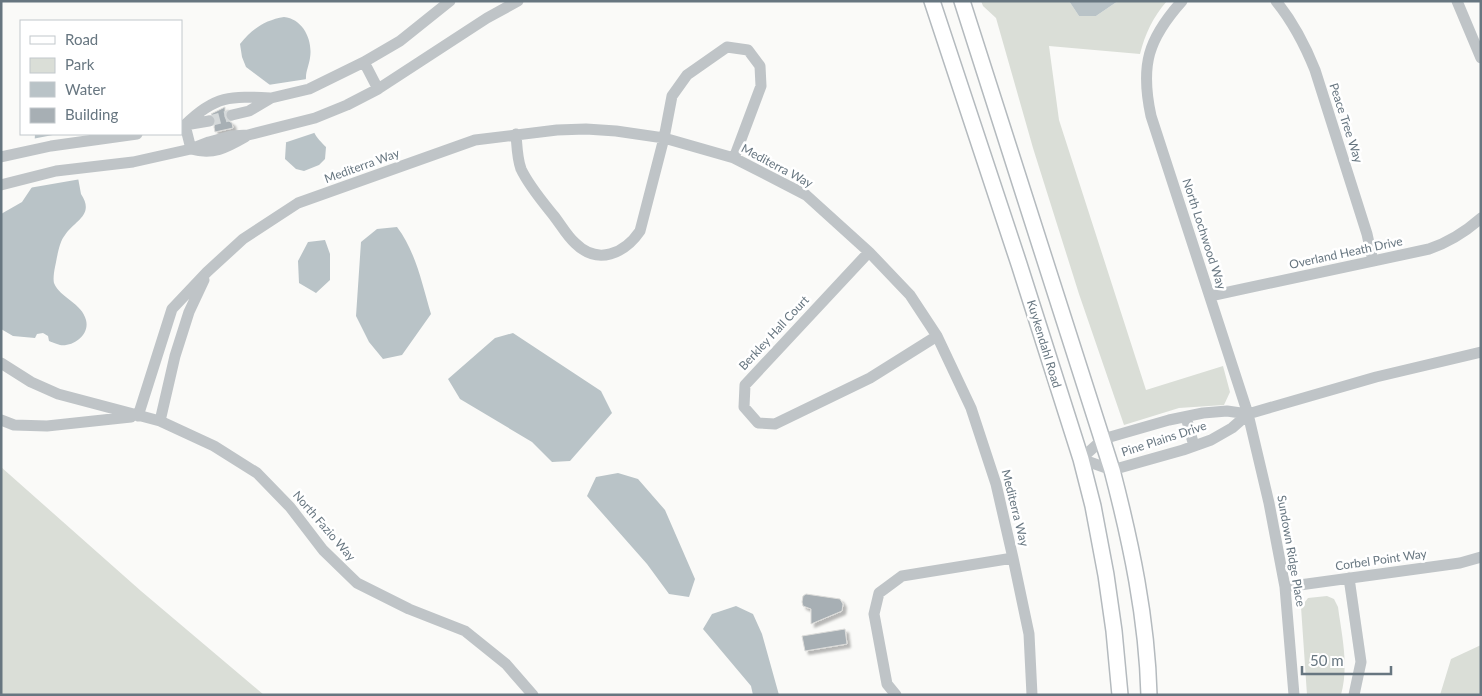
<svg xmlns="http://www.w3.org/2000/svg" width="1482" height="696" viewBox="0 0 1482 696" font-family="Lato,sans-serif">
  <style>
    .green { fill: #daded7 }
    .water { fill: #b9c3c7 }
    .pier { fill: #fafaf8 }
    .building { fill: #a7afb4; stroke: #dcdcda; filter: url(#shadow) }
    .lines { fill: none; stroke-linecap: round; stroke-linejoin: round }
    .minor-tunnel { stroke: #d5d9da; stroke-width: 11; stroke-dasharray: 11 5.5; stroke-linecap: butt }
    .secondary-casing { stroke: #b4babe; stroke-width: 18 }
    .minor { stroke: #bfc4c7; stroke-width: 11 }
    .secondary { stroke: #fff; stroke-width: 15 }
    .labels { text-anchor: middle; stroke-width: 5; stroke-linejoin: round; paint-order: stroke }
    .street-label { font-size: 12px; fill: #677680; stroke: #fff }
  </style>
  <defs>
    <filter id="shadow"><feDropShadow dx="3.5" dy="3.5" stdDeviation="1" flood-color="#0004"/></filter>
  </defs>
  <rect width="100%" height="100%" fill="#fafaf8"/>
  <path class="green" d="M981,1H1069L1079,16H1096L1118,1H1167C1153,17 1145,34 1140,54L1049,46L1059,120L1146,390L1223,366L1230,392L1224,405L1179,408L1124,425L1079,294L1033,148L996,18L983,6Z
    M1,467L141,591L264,695H1Z
    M1327,596L1334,599L1338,607C1342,637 1349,665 1341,695H1307L1301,607L1308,598Z
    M1481,645V695H1440L1451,659Z"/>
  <path class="water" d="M1069,1H1118L1096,16H1079Z
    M284,17C303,19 313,40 310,58C309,65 306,71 306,77C305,86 311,124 314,132C316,137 322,143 326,147L325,159L319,165L304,171L296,169L285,159L286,143L270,85L246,67L242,57L240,44C252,29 265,20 284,17Z
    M35,134H70L81,194C95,215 75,220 65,235C59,242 57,258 55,267C54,272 53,279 54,283C60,298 82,303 86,320C90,335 73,347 60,345C56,344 52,342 49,341L48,336L43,333L37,334L35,338L13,336L1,329V214L22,202L32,187Z
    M397,227C416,252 422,284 431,314L402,355L383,359L369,342L356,316L361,242L377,229Z
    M325,240L330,254V280L316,293L299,283L298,261L308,242Z
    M513,333L601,391L612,413L570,461L552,462L532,442L460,399L448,379L495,338Z
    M618,473L638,479L665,510L695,579L689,597L669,594L647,564L587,496L596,477Z
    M736,606L753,614L762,634L779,695H753L751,686L703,629L712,614Z"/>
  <path class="pier" d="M307,79L317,132L284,143L268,85Z
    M58,134H73L81,179L29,188L32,139Z"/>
  <path class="building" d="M225,107V117L227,120L232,123L233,128L215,132L214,127L216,119L211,114Z
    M806,594L840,599L843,604L842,611L811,624V609L803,606L802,602L803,596Z
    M845,629L847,644L805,651L802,636Z"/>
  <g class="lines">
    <path class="minor-tunnel" d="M209,121L232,115"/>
    <defs>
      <path id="secondary" d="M932,1L1019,264L1081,459L1093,506L1106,575L1114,631L1120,695
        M962,1L1112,470C1131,543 1147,618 1149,695"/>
    </defs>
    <use href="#secondary" class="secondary-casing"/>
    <path class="minor" d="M1182,1C1148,39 1140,65 1151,116L1248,414L1269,503L1285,587L1294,695
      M1276,1C1293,22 1305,45 1315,70L1367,234L1373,261
      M1457,1L1481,58
      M364,62L378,89
      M232,115L249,111L271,98L309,89L364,62L400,41L450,1
      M185,125C215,95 231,96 271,98
      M185,125L209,121
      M185,125L191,149
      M516,134C517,146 517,158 521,169C529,186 542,201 554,216C561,225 567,236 575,243C598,266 625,253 640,231L664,138L672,96L687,75L727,47L748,50L760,66L761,86L734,158
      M191,149C213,155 226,148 245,137
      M1,157L51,146L137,134
      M1,185L56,171L133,162L191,149L209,142L231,136L248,135L315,118L347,105L378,89L487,18L518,1
      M869,252L745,385L744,407L758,423L775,424L870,378L937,336
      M1210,296L1429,249C1449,242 1464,233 1481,218
      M1,363L31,382L58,394L160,421L214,446L257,473L290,507L323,550L357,583L409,609L465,631L506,664L533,695
      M1248,414L1227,411L1203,413L1169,420L1103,439L1081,459L1112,470L1183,450L1211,440L1232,428L1248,414L1376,377L1481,352
      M138,416L172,309L207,272L243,239L298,203L475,140L557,130L586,129L616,131L664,138L734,158L806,195L869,252L910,295L937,336L971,408L996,484L1013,558L1029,634L1032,695
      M1186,417L1194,446
      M1,420L14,425L47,426L131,417
      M160,421L175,356L189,312L204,280
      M1349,578L1361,662L1354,695
      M1285,587L1460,563L1481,557
      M896,695L887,684L874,614L879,593L902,576L1013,558"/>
    <use href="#secondary" class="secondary"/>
  </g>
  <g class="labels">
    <g class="street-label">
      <text transform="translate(1346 123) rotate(72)" y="4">Peace Tree Way</text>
      <text transform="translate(362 166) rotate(-20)" y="4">Mediterra Way</text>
      <text transform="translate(777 166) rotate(28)" y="4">Mediterra Way</text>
      <text transform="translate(1204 234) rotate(72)" y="4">North Lochwood Way</text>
      <text transform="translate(1346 253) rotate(-12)" y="4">Overland Heath Drive</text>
      <text transform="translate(774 333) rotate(-47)" y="4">Berkley Hall Court</text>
      <text transform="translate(1044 344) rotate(73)" y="4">Kuykendahl Road</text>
      <text transform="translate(1164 439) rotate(-18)" y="4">Pine Plains Drive</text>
      <text transform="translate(1015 508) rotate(76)" y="4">Mediterra Way</text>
      <text transform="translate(324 526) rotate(49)" y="4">North Fazio Way</text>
      <text transform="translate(1291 551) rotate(80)" y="4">Sundown Ridge Place</text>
      <text transform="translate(1381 560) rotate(-8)" y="4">Corbel Point Way</text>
    </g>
  </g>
  <rect width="1482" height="696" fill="none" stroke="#677680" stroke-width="5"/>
  <rect x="20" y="20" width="162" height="115" fill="#ffffff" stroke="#c2c8cc"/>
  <rect x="30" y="36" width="25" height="8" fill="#ffffff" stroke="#c2c8cc"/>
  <text x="65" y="45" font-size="15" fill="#677680">Road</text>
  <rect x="30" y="58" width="25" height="15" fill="#daded7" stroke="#c2c8cc"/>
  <text x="65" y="70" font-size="15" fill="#677680">Park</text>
  <rect x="30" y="82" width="25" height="15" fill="#b9c3c7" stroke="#c2c8cc"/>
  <text x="65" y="95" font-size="15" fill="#677680">Water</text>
  <rect x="30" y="108" width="25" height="15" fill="#a7afb4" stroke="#c2c8cc"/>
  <text x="65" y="120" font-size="15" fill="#677680">Building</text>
  <path d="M1302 666v8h89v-8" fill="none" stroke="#677680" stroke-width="2.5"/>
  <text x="1310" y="666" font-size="15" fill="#677680" stroke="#ffffff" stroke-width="4" paint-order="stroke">50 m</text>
</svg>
